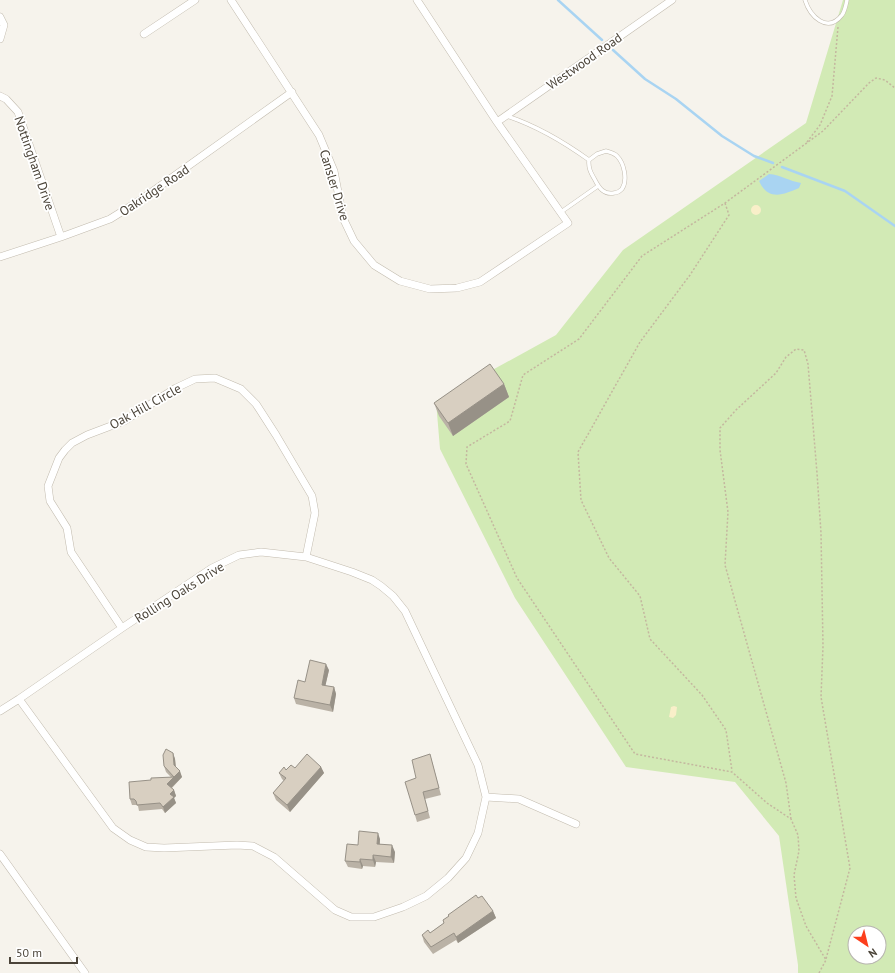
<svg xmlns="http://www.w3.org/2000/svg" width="895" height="973" viewBox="0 0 895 973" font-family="'PT Sans',sans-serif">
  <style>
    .green { fill: #d2eab5; fill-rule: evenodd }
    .sand { fill: #f9efc9 }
    .water { fill: #a9d4f2 }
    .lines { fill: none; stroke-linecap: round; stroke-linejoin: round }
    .stream { stroke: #a9d4f2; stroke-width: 2.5 }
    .service-casing { stroke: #c2bbae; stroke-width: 4.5 }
    .minor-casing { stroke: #c2bbae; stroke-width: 8 }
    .path { stroke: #c4b79f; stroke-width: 1.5; stroke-dasharray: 2 2; stroke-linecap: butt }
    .service { stroke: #fff; stroke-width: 3.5 }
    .minor { stroke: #fff; stroke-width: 7 }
    .wall { fill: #bab2a6 }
    .shaded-wall { fill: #979187 }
    .building { fill: #d8cfc1; stroke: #979187 }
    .labels { text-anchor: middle; stroke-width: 3.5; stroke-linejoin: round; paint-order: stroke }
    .street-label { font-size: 13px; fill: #4b4439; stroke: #fff }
  </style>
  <rect width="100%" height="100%" fill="#f6f3ec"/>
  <path class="green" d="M843,0H895V973H798V965L779,836L735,782L626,767L515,598L440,449L436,401L556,335L623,250L806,123ZM855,933H879V957H855Z"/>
  <path class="sand" d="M751 210a5 5 0 1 1 10 0a5 5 0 1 1-10 0Z
    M674,706L677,707L676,715L673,718L669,717L671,707Z"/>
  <path class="water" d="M769,174C781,175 789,181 801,183L799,188C783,195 768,201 759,181Z"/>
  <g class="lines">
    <path class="stream" d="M558,0L602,40
      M613,50L645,79L676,99L722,136L754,156L773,163
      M782,167L845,191L895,226"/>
    <defs>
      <path id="service" d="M805,0C810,16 827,34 842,15C845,11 846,5 847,0
        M507,116C537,126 564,142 589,160L597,154L606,151C610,152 614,153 617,156C624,163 628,180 622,189C620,191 617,193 614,193C604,195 599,188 595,180C591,173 588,168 589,160
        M561,212L598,186"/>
      <path id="minor" d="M231,0L319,135L334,171L343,218L354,241L374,265L400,281L430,289L457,288L480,282L568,223L497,122L417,0
        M0,17L4,25L0,39
        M144,34L195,0
        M0,96L6,99L18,112L61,237
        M497,122L672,0
        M0,257L61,237L110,219L139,201L292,92
        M122,628L71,552L67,528L50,501L48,486L59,458L65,450L72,443L87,435L124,421L176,388L195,379L215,378L241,389L256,404L276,435L312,496L315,513L306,557
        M0,711L19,699L122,628L212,568L239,555L261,552L306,557L352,572L372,580L381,586L393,596L405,611L478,765L486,797L478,833L466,858L448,878L426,896L403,907L374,917H351L335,910L274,857L253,846L237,845L164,848L146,847L130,840L113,828L19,699
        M486,797L519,799L576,824
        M0,854L85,973"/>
    </defs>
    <use href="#service" class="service-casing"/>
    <use href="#minor" class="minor-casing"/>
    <path class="path" d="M807,142L820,125L832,96L838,27
      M725,203L729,215L690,275L640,342L578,452L581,500L609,558L640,596L650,639L702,695L726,730L732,771
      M791,819L786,783L725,565L728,512L720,450V428L736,410L776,373L786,357L796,349L804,350L808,364L817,473L821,533L823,646L821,697L850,868L826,959
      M819,973L826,960L806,926L796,898L794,875L799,851L798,835L791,819L767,803L732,772L635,754L517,578L466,464L467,447L510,421L523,375L579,339L642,256L725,203L823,131L869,83L876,78L885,80L895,88"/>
    <use href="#service" class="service"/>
    <use href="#minor" class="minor"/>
  </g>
  <path class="wall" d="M504,384L509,397L453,436L439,416L434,403Z
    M329,670L325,686L334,687L336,694L333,712L296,704L294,698L305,682Z
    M173,753L175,759L176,767L182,777L172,788L174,790L176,796L174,798L176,803L165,813L162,809L139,811L138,806L136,805H132L130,799L151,780L171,777L166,772L164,766Z
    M430,754L441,795L425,799L430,818L417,822L415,815L416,778Z
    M321,767L324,773L290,812L276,800L273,793L284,781L282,779L279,773L286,770L295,768Z
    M380,839V844L395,852L394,863L376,862L375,867L363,866L362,869L348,867L345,861L358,845Z
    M478,898L493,911L496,918L458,943L456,940L433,954L424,942L422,935L430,933L444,923L443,920L448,917V915Z"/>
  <path class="shaded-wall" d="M504,384L509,397L453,436L448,423Z
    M326,664L329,670L324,692L322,685Z
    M334,687L336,694L333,712L330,705Z
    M173,753L175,759L176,771L174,765Z
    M321,767L324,773L290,812L287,805Z
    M180,771L182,777L169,790L167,784Z
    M174,790L176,796L174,798L176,803L165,813L163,807L170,794Z
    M378,833L380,839L379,850L377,844Z
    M392,845L395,852L394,863L391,857Z
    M373,855L376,862L375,867L373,860Z
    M360,859L363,866L362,869L360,862Z
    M493,911L496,918L458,943L456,937Z"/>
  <path class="building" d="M490,364L504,384L448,423L434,403Z
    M310,660L326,664L322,685L334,687L330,705L294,698L298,680L305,682Z
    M166,749L173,753L174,765L180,771L167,784L174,790L170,794L174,797L163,807L160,803L137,805L136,801L134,799H130L129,782L151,780V778L174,777L164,766L163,755Z
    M307,754L321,767L287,805L273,793L286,778L279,773L284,767L286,770L291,765L295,768Z
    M430,754L439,788L423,792L428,811L415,815L405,782L416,778L412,760Z
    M359,831L378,833L377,844L392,845L391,857L373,855V860L360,859V862L345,861L347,844L358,845Z
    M476,895L478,898L482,896L493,911L456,937L454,933L431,947L422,935L428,930L430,933L444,923L443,920L449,916L448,915Z"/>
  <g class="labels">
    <g class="street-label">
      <text transform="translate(584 61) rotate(-35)" y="5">Westwood Road</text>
      <text transform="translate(35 163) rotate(71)" y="5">Nottingham Drive</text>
      <text transform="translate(335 185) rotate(73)" y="5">Cansler Drive</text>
      <text transform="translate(154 190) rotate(-34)" y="5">Oakridge Road</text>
      <text transform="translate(145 406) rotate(-29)" y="5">Oak Hill Circle</text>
      <text transform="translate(179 592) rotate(-32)" y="5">Rolling Oaks Drive</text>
    </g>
  </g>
  <g transform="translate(867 945) rotate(145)"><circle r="19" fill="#ffffff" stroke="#b7b4b0"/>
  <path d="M0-3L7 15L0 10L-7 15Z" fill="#fc3f1d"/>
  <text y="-6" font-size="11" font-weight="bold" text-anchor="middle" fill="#4b4439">N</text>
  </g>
  <path d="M10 957v6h67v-6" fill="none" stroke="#4b4439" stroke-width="2"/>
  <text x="16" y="957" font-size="12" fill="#4b4439" stroke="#ffffff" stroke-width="3" paint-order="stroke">50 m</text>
</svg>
